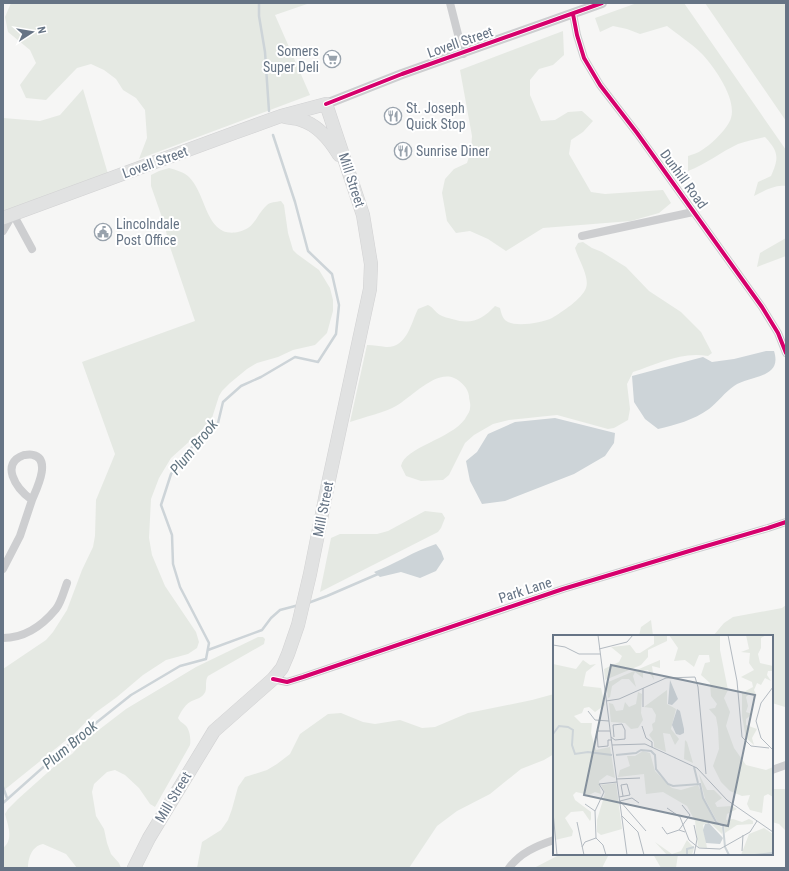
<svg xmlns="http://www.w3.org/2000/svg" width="789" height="871" viewBox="0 0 789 871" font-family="'Roboto Condensed',sans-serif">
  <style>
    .green { fill: #e5e9e3 }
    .water { fill: #cdd4d8 }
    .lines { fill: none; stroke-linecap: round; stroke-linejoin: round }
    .stream { stroke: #cdd4d8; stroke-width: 2.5 }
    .primary-casing { stroke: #d2d2d3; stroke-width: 14 }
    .minor { stroke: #cdced0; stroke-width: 8 }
    .tertiary { stroke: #cdced0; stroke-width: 10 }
    .primary { stroke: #e1e2e2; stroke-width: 13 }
    .cycleway-casing { stroke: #fff; stroke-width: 6 }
    .cycleway { stroke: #d6006c; stroke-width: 4 }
    .labels { text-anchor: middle; stroke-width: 4; stroke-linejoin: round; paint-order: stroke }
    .street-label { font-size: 14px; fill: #667485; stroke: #fff }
    .poi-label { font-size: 14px; fill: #667485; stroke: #fff; text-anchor: start }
    .water-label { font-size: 15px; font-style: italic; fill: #627581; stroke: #fff }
    .inset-river { fill: none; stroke: #cdd4d8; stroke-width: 2 }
    .inset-road { fill: none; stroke: #b3bac1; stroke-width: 1 }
    .view { fill: #84909c; fill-opacity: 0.15; stroke: #84909c; stroke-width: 2 }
    .inset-edge { fill: none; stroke: #667485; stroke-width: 2 }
  </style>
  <rect width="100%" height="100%" fill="#f6f6f5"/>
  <path class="green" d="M11,3H310L275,15L310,95L139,159L147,138L145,110L136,98L123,90L116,79L104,70L91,64L77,68L46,100L26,98L20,85L36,63L30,50L8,32L5,17Z
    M637,3H684L786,150V186C775,184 764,191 754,196L758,182L771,176C779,158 779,152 765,137C756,139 747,141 738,144C721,152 706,164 688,171V156C693,154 698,153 702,150C712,144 728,128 731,118C737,99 714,66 701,53C691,43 678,35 667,26L640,34L627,29L613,26L600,32L595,18Z
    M705,3H786V121Z
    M563,31L564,55L553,65L539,69L530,80V95L541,121L555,120L568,112L582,111L593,121L583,132L571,140L569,154L591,192L605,194L663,190L671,203L659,213L631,221L543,228L506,251L488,239L470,231L456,233L447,221L442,193L445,179L454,169L467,163L471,150L472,136L460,70Z
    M83,89L108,174L3,212V118L40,121L60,115Z
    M169,168C176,170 184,172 189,177C204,192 205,222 223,231C227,233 234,233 238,232C256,228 255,216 267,205C270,202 276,202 281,201L284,205L288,233L293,250L297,254L319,270L330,288L333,300V311L327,333L315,345L293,350L278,357L257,363L247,369L230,383L222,391L219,396L212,418L201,431L171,458L159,478L151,499L149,538L152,555L165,586L196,632L199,642L197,648L188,654L166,660L143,675L117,697L95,713L75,733L3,791V669L46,640L53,632L67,610L82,570L93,547L95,536L96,500L115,454L82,362L195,321L168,241L165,226L151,186V175L159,171Z
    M786,238V256L757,267L760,253Z
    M583,242L592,248L602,252L626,267L649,291L681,312L701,332L712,353L708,356C682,351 657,364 633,372L627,384L630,409L628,420L614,428L608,429L557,415L509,420L493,424L474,435L465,443L449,475L443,480L421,481L406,476L401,466C405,447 451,439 465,419C467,415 470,412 470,408C471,404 469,400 469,396C468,388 461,381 454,378C435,370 411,398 396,406C384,413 364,417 350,422L367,345C374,345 379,346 386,347C407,348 411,323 418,309L428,305C433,307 435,312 440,315C443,317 449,318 452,319C471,325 482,320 495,306L500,308C501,312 502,317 505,320C513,328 542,323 552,318C562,312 582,299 586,288C590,277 578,259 575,248L578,243Z
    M425,511L442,513L445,518L441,528L438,532L320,592L331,538L340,534H377L388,531Z
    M786,605V707H785L772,703V636H713L724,623L733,617L782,608Z
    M651,620L653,636H639L641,627Z
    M258,637H263L265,639L264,644L208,676C204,682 208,689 204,694C200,699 195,699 190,702C184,706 181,712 178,718C180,722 182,722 185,725C190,729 191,740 190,745L155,807L150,804L139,788L125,775L115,770L107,772L94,784L92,792L96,816L104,829L107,843L111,854L119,863L121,868H77L66,854L43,844C32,846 28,858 28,868H3V848C14,839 8,826 5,814L8,809L18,799L56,765L72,754L83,742L126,709L196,667Z
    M554,694V754L544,760L521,769L490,794L457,811L437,826L409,868H197L202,842L221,830L228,820L232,809L238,787L245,777L267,770L277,764L290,754L300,734L328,714L341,713L363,722L375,724L400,720L422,728L435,727L468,713L532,700Z
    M772,789H786V831L779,824L772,822Z
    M561,854H619L608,856L602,868H534Z
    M653,854H678L676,868H661Z"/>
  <path class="water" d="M766,351H774C783,379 749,375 734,386C725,392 718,402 709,409C694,420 675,425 658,429L645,419L634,402L632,376L703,357L712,362L734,359Z
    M555,418L615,433L614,443L605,456L574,474L505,501L482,504L470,481L466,461L477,452L488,434L515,422Z
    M436,544L441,551L444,559L436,571L420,578L401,572L380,577L374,572C395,564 414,551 436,544Z"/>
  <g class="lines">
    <path class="stream" d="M259,3V16L265,52L269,111
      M308,603L327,596L378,574
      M208,650L262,630L271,618L280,610L299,605
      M3,787L7,798
      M3,803L67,746L131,695L180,666L206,659L209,643L180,587L173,564L172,535L161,505L171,474L192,447L218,423L223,402L241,386L261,377L295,357L318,362L336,334L339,305L332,274L308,251L295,202L273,135"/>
    <defs>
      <path id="primary" d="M285,117C290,118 296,118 301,120C318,125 330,140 339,155
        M3,218L234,133L281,116L326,104L363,215L371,264L370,289L328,484L310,574L298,625L288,654L282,668L273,679L214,731L149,838L134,868"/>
    </defs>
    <use href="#primary" class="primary-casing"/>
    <path class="minor" d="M450,3L463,54
      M573,14L577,35L584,58L600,85L637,133L762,307L778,333L786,353
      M3,231L13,214L32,249
      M582,236L693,212
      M24,455C27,455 30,454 33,455C52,459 36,490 32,500C15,488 0,463 24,455Z
      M3,569L20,536L32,500
      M3,638C25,638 42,626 56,609C61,603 64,591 67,583
      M273,679L287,682L303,677L563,589L696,549L768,528L786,522
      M772,770L786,765
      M509,868C520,853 536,846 554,840"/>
    <path class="tertiary" d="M326,104L402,74L602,3"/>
    <use href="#primary" class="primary"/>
    <defs>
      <path id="cycleway" d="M573,14L577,35L584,58L600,85L637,133L762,307L778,333L786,353
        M326,104L402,74L602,3
        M273,679L287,682L303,677L563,589L696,549L768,528L786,522"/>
    </defs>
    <use href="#cycleway" class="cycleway-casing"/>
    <use href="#cycleway" class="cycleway"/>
  </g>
  <defs>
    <symbol id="supermarket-ring" viewBox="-11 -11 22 22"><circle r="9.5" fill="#fff" stroke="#98a2ac" stroke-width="1.5"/><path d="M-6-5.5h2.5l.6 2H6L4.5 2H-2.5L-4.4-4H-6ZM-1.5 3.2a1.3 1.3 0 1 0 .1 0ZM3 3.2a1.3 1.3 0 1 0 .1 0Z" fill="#98a2ac"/></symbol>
    <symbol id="restaurant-ring" viewBox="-11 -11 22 22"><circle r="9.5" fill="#fff" stroke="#98a2ac" stroke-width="1.5"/><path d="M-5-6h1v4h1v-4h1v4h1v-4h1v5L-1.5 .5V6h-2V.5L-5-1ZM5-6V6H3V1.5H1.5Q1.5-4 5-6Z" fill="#98a2ac"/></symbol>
    <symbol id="civic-ring" viewBox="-11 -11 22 22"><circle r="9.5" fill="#fff" stroke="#98a2ac" stroke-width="1.5"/><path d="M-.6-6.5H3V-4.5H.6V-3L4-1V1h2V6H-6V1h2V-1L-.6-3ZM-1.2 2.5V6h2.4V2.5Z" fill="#98a2ac"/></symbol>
  </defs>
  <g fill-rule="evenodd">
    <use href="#supermarket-ring" x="322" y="49" width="20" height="20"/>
    <use href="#restaurant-ring" x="383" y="106" width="20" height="20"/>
    <use href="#restaurant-ring" x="393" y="141" width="20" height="20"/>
    <use href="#civic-ring" x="93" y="222" width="20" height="20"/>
  </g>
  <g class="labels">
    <g class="street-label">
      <text transform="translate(460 42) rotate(-19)" y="5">Lovell Street</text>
      <text transform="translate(155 162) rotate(-20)" y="5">Lovell Street</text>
      <text transform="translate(684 179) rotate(54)" y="5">Dunhill Road</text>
      <text transform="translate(352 180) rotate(72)" y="5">Mill Street</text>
      <text transform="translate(323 509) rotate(-79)" y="5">Mill Street</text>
      <text transform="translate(525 590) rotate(-18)" y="5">Park Lane</text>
      <text transform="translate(173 797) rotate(-59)" y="5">Mill Street</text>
    </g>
    <g class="poi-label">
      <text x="319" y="56" text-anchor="end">Somers<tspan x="319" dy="16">Super Deli</tspan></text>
      <text x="406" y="113">St. Joseph<tspan x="406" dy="16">Quick Stop</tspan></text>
      <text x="416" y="156">Sunrise Diner</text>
      <text x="116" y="229">Lincolndale<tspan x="116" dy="16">Post Office</tspan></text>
    </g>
    <g class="water-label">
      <text transform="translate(194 447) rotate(-51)" y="5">Plum Brook</text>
      <text transform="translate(70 745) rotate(-40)" y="5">Plum Brook</text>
    </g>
  </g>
  <g transform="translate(553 635)">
    <rect width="220" height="220" fill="#f6f6f5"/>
    <path d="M101,0H114V6L95,15V22L88,30L52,45L51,34L66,27L69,21L58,12L77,10L83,18H87L101,9ZM116,0H167V15L175,55L171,63L177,77L173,91L181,113L193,130L213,135L220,132V162L215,159L211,161L209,178L197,175L194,169L197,160L189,161L177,156L168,147L160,131L166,114L165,93L163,82L156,74L162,73L164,69L158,61L157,48L148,40L152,28L157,27L156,20H146L141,32L132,25L121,26L125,13ZM193,0H213L208,3V13L205,19L207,28L220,31V36H215L214,40L218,46L212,43L208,50L204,48L201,55L204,61L197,58L193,62L195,71L193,77L199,79L193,84V90L204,94L199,103L201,110L193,103L189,81V58L200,52L199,47L188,42L201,35L196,28L197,18L188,17L196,14ZM30,25L37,30L43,29L33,37L30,51L48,53L52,70L42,77L36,72L31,73L29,78L21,81L28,88H39L38,98L43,115L57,112L62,143L54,140L46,146L48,159L42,157L36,160L23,157L20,160L22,165L38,177V184L37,186L30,176L18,177L12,183L20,196L19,201L2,205L0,190V29L23,34ZM107,25V33L99,31L101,45L95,35L90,36V43L82,37L80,41L83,52L76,44H69L59,51L57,62L55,63L53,48ZM114,55V69L123,74L118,94L126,104L122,110L117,99L110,98L113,117L101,112V107L96,100L100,95L99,89L102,87L103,80L99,73L91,72ZM85,57L89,59L88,78L90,85L85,93L78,94L72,88L58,87L56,68L60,69L63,76L70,75L72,67L76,72L83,69ZM132,105L134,107L140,128L131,124ZM90,116L97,118L102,136L119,153L128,155L145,150L162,188L170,193L169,199L156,187L150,190L154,213L145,212L142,186L134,171L110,157L93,159L91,139L65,142L67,135L77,131L74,121H82ZM146,139L154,155H161L169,163L162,168L164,172L179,171L184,174L174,179L173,185L180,184L189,187L196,184L200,186V189L184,190L172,198L171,189L165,188L152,164ZM63,148L69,194L48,200L44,197V185L52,158L48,150ZM211,193L220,199V220H188L196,199ZM134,205L141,213L139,220H114L102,207L119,219L128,216Z" fill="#e5e9e3"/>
    <path d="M117,45L125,64L119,70L115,69ZM124,74L127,76L131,94V98L127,100L123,99L119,90ZM156,188L170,203L167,209L153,208L150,195L152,189Z" fill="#cdd4d8"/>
    <path class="inset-river" d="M0,99L6,91L15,92L20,95L19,110L22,119L35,117L59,120M63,120L83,118L88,115L98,116L102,120L103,134L115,149L120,151L147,149L150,163L163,187L170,191L172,212L176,220M141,132L145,148M134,220V214L141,212M202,220L220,218"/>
    <path class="inset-road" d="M45,0L59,110M175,0L184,46L189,102L198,111L216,113M0,10L12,12L26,19H47M46,14L74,7L80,0M220,52L208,68L203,86L208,103L220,115M90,53V72M53,66L66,64L113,43L142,42L145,52L153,139M35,76L42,85L56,86M89,91L93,103L99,107V112M57,96H44L45,112L55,111V105H59M58,102L62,105L72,104V95L69,89L60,90L61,102M63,144L87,143M66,162L77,160L74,149L68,150L70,161M86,168L79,163L67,166L93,196M32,169L42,176L43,203M114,173L127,182L136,205L146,213L167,214L197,197L204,186M42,176L51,157L46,149L64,147M0,177L4,220M69,181L85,197L91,220M24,187L31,220M141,190L144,204L141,220M109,192L114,199L126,195L132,197M126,195L137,180L129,170M29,212L32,207L43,203L50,210L53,220M189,216L190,200M74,220L59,110L92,109L144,133L174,165L220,197"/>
    <path class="view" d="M58,30L202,60L175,191L31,160Z"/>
    <rect width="220" height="220" class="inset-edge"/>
  </g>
  <rect width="789" height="871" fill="none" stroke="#667485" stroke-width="8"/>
  <g transform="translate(32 32) rotate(78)" stroke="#ffffff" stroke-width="3" paint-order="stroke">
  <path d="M0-3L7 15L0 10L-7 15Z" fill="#667485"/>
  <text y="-6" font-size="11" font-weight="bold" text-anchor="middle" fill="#667485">N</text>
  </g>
</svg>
